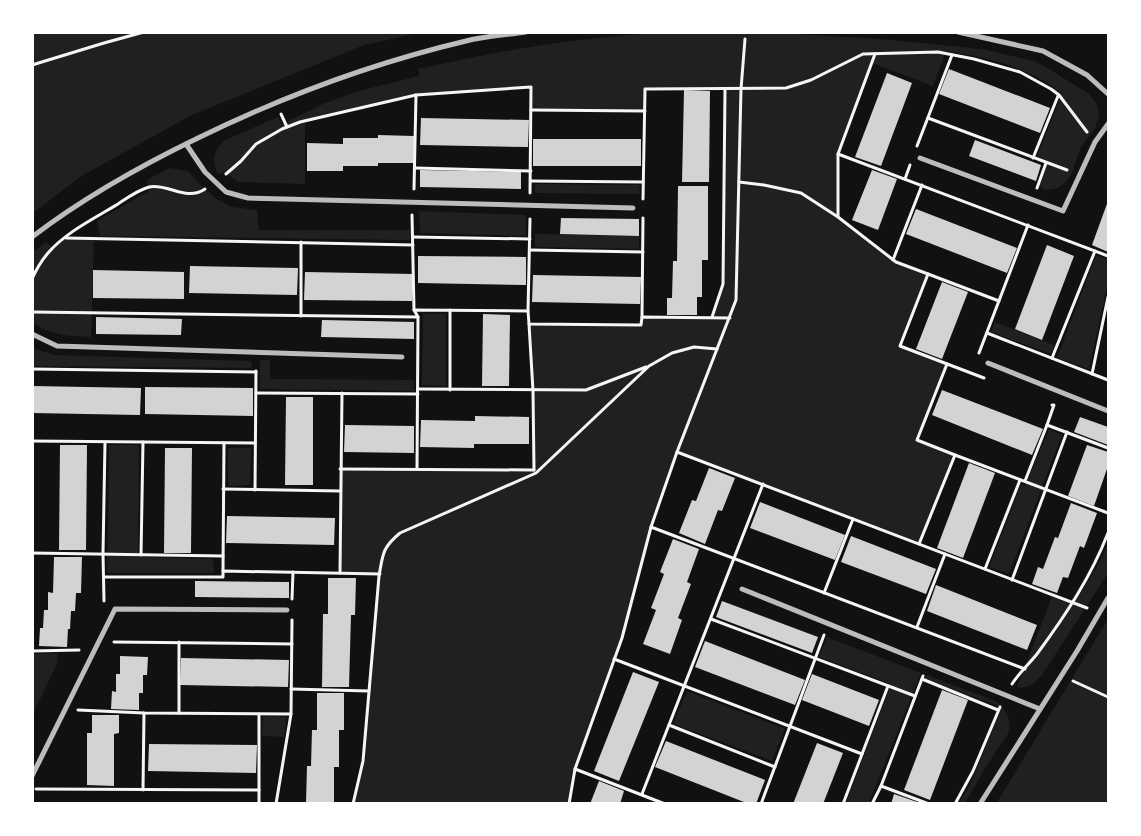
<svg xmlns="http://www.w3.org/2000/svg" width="1141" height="836" viewBox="0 0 1141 836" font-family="'Sofia Sans Condensed',sans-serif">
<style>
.green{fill:#202020}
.building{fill:#d3d3d3}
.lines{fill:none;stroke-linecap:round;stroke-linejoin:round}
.path{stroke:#f5f5f5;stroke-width:3}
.minor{stroke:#bcbcbc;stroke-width:5}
</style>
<rect width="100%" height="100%" fill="#111"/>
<!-- green -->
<g class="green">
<path d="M33 33H418L364 45 192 115 83 175 33 213Z"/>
<path d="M650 33H783L881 39 982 49 1034 61 1049 69 1089 94 1096 103 1099 111 1098 119 1095 128 1081 147 1072 173 1066 182 1058 188 1046 190 1040 186 1048 161 1037 156 1062 94C1031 67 986 57 946 51L933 86 872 63 838 154V217L896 262 928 274 900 346 947 364 917 440 955 455 919 544 677 452 651 527 622 638 575 769 569 803H353L363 761 380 574 340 573V469L534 470 533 391 529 324 641 325 642 317H712L723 284 725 89H646L645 111 531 110V88L416 95 305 121V184L238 182 224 172 218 174C211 160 214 150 225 140L278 117 282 124 323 104 355 92 419 76V69C495 51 572 39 650 33Z"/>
<path d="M169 168 188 171 202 187 217 199 232 207 257 210 259 230H410V240L100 236 97 221 149 191 147 180Z"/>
<path d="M535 184 640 185 639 194 535 193Z"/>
<path d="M419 211 526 215V236L420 233Z"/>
<path d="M535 234 639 236V249L535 247Z"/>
<path d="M65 238H94L91 337C68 336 53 336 33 323L32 253 46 242 53 248Z"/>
<path d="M1096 255 1108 260V282L1089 369 1057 358Z"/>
<path d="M423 314H446V386L422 385Z"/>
<path d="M995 322 1054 345 1051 354 991 332Z"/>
<path d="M33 348 54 355 251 361 252 368 33 366Z"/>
<path d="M260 360H270V379L414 380V391L260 389Z"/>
<path d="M1049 429 1062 435 1009 574 989 567 1021 484 1025 486Z"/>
<path d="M109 445H139L138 557 213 559 214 573H107Z"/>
<path d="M228 448H251L250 485 228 486Z"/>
<path d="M1108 542V573L1044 672C1036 681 1030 690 1017 687L1052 597 1072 605C1086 585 1100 565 1108 542Z"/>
<path d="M1108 619V803L996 804Z"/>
<path d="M827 637 921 673 869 803H846L891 684 819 657Z"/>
<path d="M58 653 57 663 33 714V654Z"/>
<path d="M927 675 997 702C1005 709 1013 721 1008 733 1006 740 999 746 995 753 984 769 975 787 965 803H959L970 785 1001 710 996 705 925 679Z"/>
<path d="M687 691 785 729 772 761 673 724Z"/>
<path d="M263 716 287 717 284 737 262 736Z"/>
</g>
<!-- building -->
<g class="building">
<path d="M949 69 1050 108 1040 133 939 94Z"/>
<path d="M887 73 912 83 881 166 855 157Z"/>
<path d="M684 90 710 91 709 182H682Z"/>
<path d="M421 118 529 120 528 147 420 145Z"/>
<path d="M378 135 414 136V163H378V166H343V171H307V143L343 144V138H378Z"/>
<rect x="533" y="139" width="108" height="27"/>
<path d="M975 140 1041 165 1036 181 969 156Z"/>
<path d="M420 170 521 172V189L420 187Z"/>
<path d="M872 170 897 179 878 230 852 220Z"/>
<path d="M678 186H708V260H702V297H697V315H667V298H672L673 261H677Z"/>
<path d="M1108 201V252L1092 245Z"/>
<path d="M916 209 1017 248 1007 273 906 234Z"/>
<path d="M561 218 639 219V236L560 234Z"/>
<path d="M1047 245 1074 256 1042 340 1015 329Z"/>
<path d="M418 256 526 257V285L418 283Z"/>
<path d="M190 266 298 268 297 295 189 293Z"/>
<path d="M93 270 184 272V299L93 298Z"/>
<path d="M305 272 413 274 412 301 304 300Z"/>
<path d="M533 275 641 277 640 304 532 302Z"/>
<path d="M942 282 968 292 942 359 916 349Z"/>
<path d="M483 314 510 315 509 386H482Z"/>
<path d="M96 317 182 319 181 335 96 334Z"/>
<path d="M322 320 414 322V339L321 337Z"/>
<path d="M32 386 141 388 140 415 32 413Z"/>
<path d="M145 387 253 388V416L145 414Z"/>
<path d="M942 390 1043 429 1032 455 932 415Z"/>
<path d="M286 397H313V485H285Z"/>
<path d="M475 416 529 417V444H474V448L420 447 421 420 475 421Z"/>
<path d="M1080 417 1108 427V445L1074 432Z"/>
<path d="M345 425 414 426V453L344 452Z"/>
<path d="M60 445H87L86 550H59Z"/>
<path d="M1087 445 1108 452V466L1094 506 1068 496Z"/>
<path d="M165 448H192L191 553H164Z"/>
<path d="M969 463 995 473 963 558 937 548Z"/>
<path d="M709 468 735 478 722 511 718 510 705 544 679 533 692 500 696 501Z"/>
<path d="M760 502 845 535 835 560 750 528Z"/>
<path d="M1071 503 1097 513 1084 548 1080 546 1068 578 1063 577 1057 593 1032 584 1038 567 1043 569 1055 537 1058 538Z"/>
<path d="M227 516 335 518 334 545 226 543Z"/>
<path d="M851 536 936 569 926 594 841 562Z"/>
<path d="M673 539 699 549 687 582 691 584 678 618 682 620 670 654 643 644 656 610 651 608 664 574 660 572Z"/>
<path d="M54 557H82L81 593H76L75 611H71L70 629H68L67 647 39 646 40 628H43L44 610H48V592L53 593Z"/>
<path d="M328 578H356L355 615H351L349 687H322L323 614H328Z"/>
<path d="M195 581 289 582V598L195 597Z"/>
<path d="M936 585 1037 625 1027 650 927 611Z"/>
<path d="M722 601 818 637 812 653 716 617Z"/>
<path d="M705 641 805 680 795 705 695 667Z"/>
<path d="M120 656 148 657 147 675H143V693H139V710L111 709 112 691 116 692V674H120Z"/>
<path d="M181 658 289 660 288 687 180 685Z"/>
<path d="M633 672 659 682 619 781 594 771Z"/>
<path d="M812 674 879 700 869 726 802 700Z"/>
<path d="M942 690 968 700 930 800 904 790Z"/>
<path d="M317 693H344V730H339V767H334V803H306L307 766H311L312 730H317Z"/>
<path d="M92 715H119V733L114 734V786L87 785V733H92Z"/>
<path d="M666 741 765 780 756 804H749L655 767Z"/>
<path d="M817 743 843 753 823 804H793Z"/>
<path d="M149 744 257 745 256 773 148 771Z"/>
<path d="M599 781 624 791 620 804H590Z"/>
<path d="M894 794 920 803V804H891Z"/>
</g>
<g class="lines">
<!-- path -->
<g class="path">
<path d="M32 65 104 43 144 32"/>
<path d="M531 110 645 111"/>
<path d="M281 114 287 127"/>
<path d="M928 118 1067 170"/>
<path d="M917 146 952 55"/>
<path d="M838 154 1108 256"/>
<path d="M1033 158 1058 96"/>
<path d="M415 168 531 171"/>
<path d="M226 174 241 161 256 144 282 129 300 122 416 95 531 87 530 193"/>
<path d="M905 179 910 165"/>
<path d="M531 181 643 182"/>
<path d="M739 182 764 185 801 193 838 217 896 262 928 274 900 346 984 378"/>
<path d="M1037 188 1046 163"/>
<path d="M414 189 416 95"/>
<path d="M643 199 645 89 786 88 811 80 863 54 938 52 974 59 1020 72 1051 89 1059 95 1087 132"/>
<path d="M412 215 414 310"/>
<path d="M838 216V154L875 54"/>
<path d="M413 237 530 239"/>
<path d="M66 238 413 245"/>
<path d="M301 242V316"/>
<path d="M530 250 643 252"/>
<path d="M893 260 922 185"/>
<path d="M928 274 999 301"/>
<path d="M32 279C36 270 42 260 48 253 66 232 95 218 118 204 127 198 138 190 149 187 168 183 186 202 205 189"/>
<path d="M450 310V390"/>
<path d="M528 311 530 219"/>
<path d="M32 312 418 317"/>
<path d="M642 317 643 218"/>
<path d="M712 317 723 284 725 89"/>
<path d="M529 324 533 391 534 470"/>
<path d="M987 333 1108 380"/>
<path d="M979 353 1028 225"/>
<path d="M1052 358 1095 251"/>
<path d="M32 369 256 372"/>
<path d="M1092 374 1108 297"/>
<path d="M418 389 586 390 646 367"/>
<path d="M256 393 418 394"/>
<path d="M1052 405H1054L1047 425 1108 448"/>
<path d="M32 441 255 443"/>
<path d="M677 452 1087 608"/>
<path d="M955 455 1108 513"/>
<path d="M340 469 534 470"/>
<path d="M417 469 418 317 414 310 528 311 529 324 641 325 642 317 730 318"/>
<path d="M1025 481 1047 425"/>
<path d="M223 489 340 491"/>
<path d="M255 490 256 371"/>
<path d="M651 527 1025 669"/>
<path d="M919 544 955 455 917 440 947 364"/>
<path d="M32 553 223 556"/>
<path d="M141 555 143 442"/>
<path d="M985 569 1020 480"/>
<path d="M223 571 224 443"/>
<path d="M340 573 342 393"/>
<path d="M104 577H223V571L380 574"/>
<path d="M1012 580 1067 432"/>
<path d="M824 593 853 519"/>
<path d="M292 599 293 572"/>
<path d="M104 601 103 554 105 442"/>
<path d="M711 619 915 696"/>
<path d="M917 627 945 554"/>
<path d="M114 642 292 644"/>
<path d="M32 651 79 650"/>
<path d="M614 659 862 754"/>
<path d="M922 679 998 710"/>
<path d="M1073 681 1108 697"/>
<path d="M1012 684C1019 673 1029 664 1037 654 1065 616 1091 577 1108 533"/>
<path d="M291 689 369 691"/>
<path d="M78 710 144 713 291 714"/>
<path d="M179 713V642"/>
<path d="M669 725 775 767"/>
<path d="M575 769 665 804"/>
<path d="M881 786 929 804"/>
<path d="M36 789 259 790"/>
<path d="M143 790 144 713"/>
<path d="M642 794 763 484"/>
<path d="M259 804V714"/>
<path d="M276 804 291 714 292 620"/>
<path d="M353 804 363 761 379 576C383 554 382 548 400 533L536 473 649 366 672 353 694 347 717 349"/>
<path d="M569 804 575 769 622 638 651 527 677 452 736 300 741 89 745 39"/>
<path d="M761 804 824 635"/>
<path d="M843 804 888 686"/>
<path d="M872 804 881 786 923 676"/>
<path d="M955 804 973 771 1000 707"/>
</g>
<!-- minor -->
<g class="minor">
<path d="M958 32 1043 51 1087 75 1108 94"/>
<path d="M186 144 205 172 226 192 248 198 633 208"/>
<path d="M920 158 1063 211 1095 142 1108 124"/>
<path d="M32 237C83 198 140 166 198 138 284 96 373 63 466 41 485 36 506 35 526 32"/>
<path d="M32 334 57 346 402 357"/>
<path d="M988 363 1108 411"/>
<path d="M742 589 1040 709"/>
<path d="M32 776 115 609 287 610"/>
<path d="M980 804 1077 651 1108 598"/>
</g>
</g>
<!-- border -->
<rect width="1141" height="836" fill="none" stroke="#ffffff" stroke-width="68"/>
</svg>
